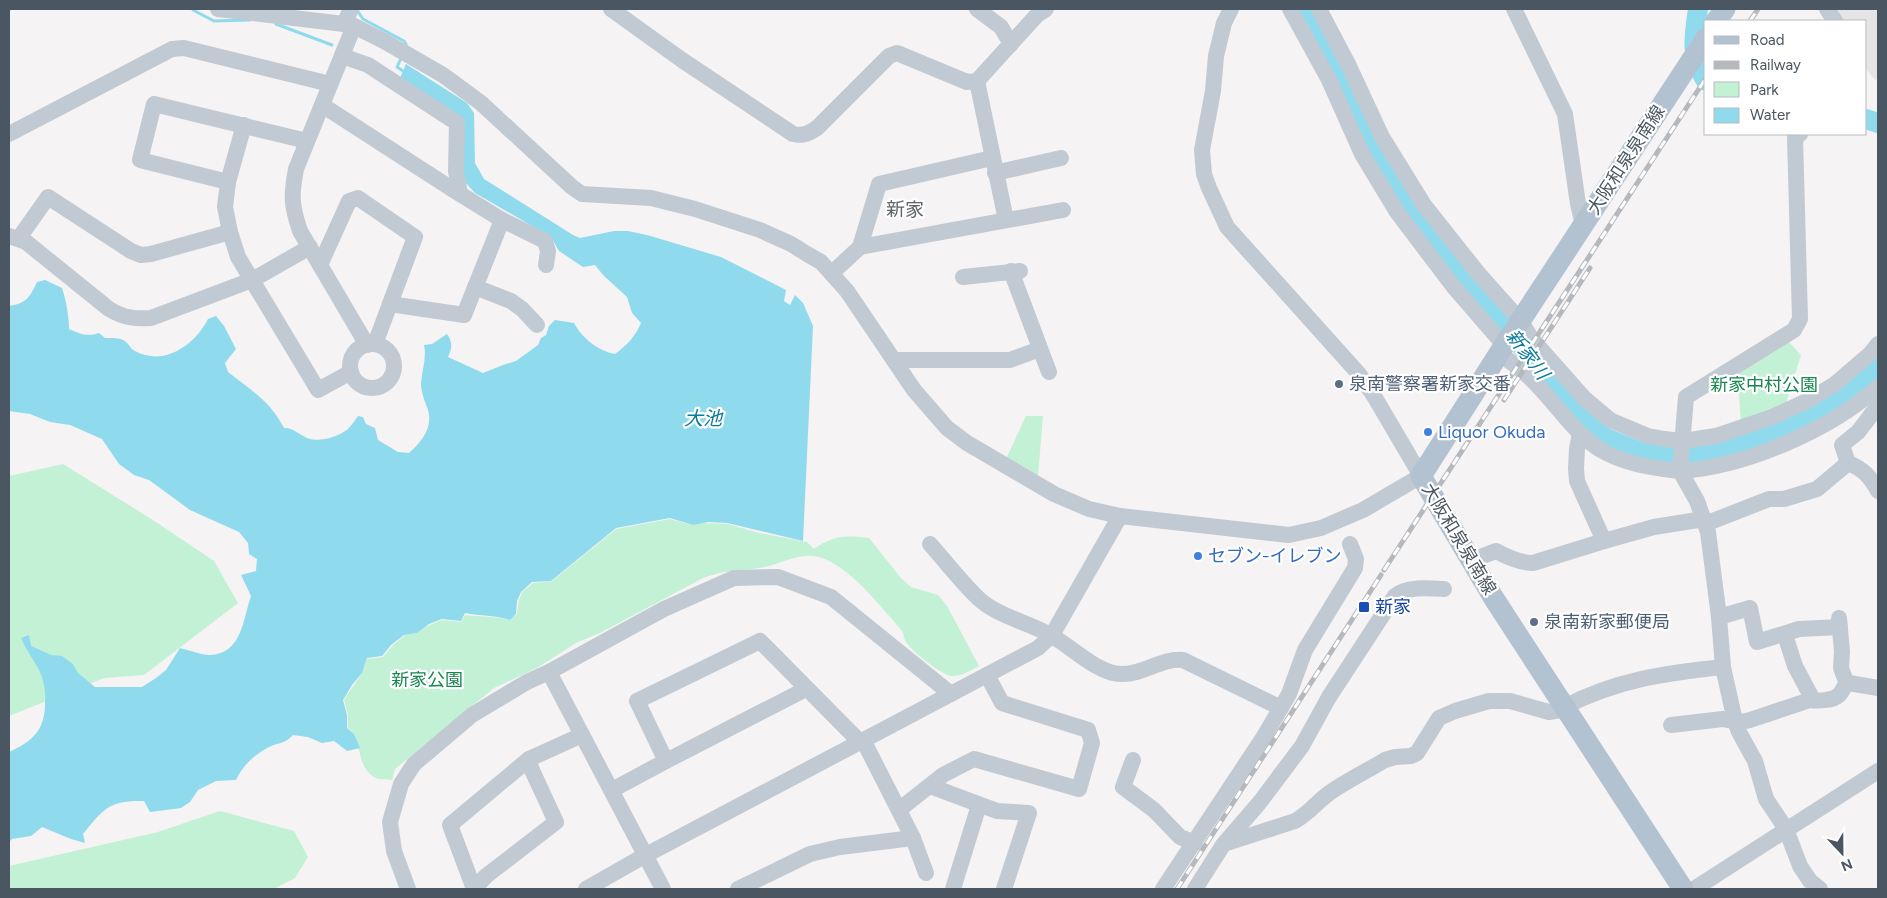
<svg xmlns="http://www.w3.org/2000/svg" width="1887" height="898" viewBox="0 0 1887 898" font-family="Figtree,'Noto Sans JP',sans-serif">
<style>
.education{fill:#e6e4e5}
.green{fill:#c3f1d5}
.water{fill:#90daee}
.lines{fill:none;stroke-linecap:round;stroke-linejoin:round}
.stream{stroke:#90daee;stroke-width:3}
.river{stroke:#90daee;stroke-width:20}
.minor{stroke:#c1cad2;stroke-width:16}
.major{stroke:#b3c2d1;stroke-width:21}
.rail-casing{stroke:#b5b8bd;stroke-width:5}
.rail{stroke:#fff;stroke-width:3;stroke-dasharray:9;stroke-linecap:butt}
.service-dot{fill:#5c6f8a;stroke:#fff;stroke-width:2}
.shop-dot{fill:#3f7fe0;stroke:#fff;stroke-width:2}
.transit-dot{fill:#1a4fb4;stroke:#fff;stroke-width:2}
.labels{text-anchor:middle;stroke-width:4.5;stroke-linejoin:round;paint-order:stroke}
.street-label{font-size:18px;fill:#4a5661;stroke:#fff}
.service-label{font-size:18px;fill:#4e5e75;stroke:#fff;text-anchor:start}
.park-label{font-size:18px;fill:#17864f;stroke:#fff}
.shop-label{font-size:18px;fill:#366cbe;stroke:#fff;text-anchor:start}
.transit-label{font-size:18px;fill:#164399;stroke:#fff;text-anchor:start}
.neighbourhood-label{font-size:19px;fill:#5f6368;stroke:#fff}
.water-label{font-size:19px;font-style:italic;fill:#0c7c9b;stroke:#fff}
</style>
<rect width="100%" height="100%" fill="#f5f3f3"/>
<!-- education -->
<path class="education" d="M1834 9H1878V78L1875 80 1866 69V21H1840Z"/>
<!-- green -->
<g class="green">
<path d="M1786 339 1801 355 1785 407 1741 423 1737 371Z"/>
<path d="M1026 416H1043L1038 476 1006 459Z"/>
<path d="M63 464 156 522 214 561 238 603 144 675 104 678 9 716V476Z"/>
<path d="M670 519 692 525 700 523 728 524 759 533 807 542 814 549C833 535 846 535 869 538L901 578 911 587 938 595 947 606 979 666C971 670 961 677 951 676 940 674 912 651 906 642 904 639 904 634 902 631 899 627 895 623 892 619 873 598 852 571 825 559 801 549 782 565 759 568 739 571 723 570 703 578L600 633 576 643 537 668 494 688 395 769 392 780C387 779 380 780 376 778 355 768 364 741 348 728V714L344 700C353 685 362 677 367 659L383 657 392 646 405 635 417 633 425 627 442 620 461 622 465 615C480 617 496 616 510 620L517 614 519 600 522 592 533 583 552 581 616 529Z"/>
<path d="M220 811 294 831 308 857 295 878 274 889H9V866L158 832Z"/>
</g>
<!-- water -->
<path class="water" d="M406 64 467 103 474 113 475 163 484 179 573 235 580 238 614 231H628L647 235 721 257 786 290 784 301 790 305 795 295 803 303 813 326 803 541 727 523 708 522 693 525 670 518 616 528 551 581 532 582 521 592 517 601 516 614 510 620C496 615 480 616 465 613L461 621 442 619 429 624 417 633 404 635 391 645 382 656 367 658 362 673 352 685 343 700 347 715V728L354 734 360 748 347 751 334 741 322 743 308 737 293 735C283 745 279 742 269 747 254 755 243 765 236 780L216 781 198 790 190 802 181 808 150 812 144 801C110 800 104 808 83 834L85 843 71 839 42 827 31 836 12 839 9 842V752C33 741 45 730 45 703 46 692 44 681 40 672 34 660 26 650 21 638L29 635 31 646 51 655 62 656 73 664 78 673 95 687H142L156 678 166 670 180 648C189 650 201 655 210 655 242 654 243 619 251 596L241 575 256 571 257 559 249 554 248 543 239 532 190 510 149 480 134 475 119 464 102 439 70 425 50 422 30 414 9 411V306C26 303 29 299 37 282L45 280 62 288C66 300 69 316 69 329 80 334 88 337 99 333L105 338C113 338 122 337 127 343 130 346 131 349 135 351 164 367 195 345 208 319L216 316 224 326 236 349 225 363 228 372C251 390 270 401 284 428 295 428 300 436 310 439 321 442 340 436 348 429 352 425 355 420 358 416L363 417 366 424 375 428 378 440 398 452 409 453C422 441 433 428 428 410 425 401 421 393 421 383 422 370 427 357 424 345L432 344 447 334C453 342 452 349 448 357L483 373 503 365 516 361 538 345 541 338 546 335 549 326 555 320 574 323C582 338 598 351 615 354 627 345 635 337 641 323L632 313 627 297 604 276 595 265 583 267 559 251 551 237 475 193 464 181 461 123 400 78Z"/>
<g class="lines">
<!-- stream -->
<g class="stream">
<path d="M193 10 214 21 250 20"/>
<path d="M357 10 363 19 404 41 406 44V49"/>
<path d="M276 24 332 45"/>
<path d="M402 56 397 67 403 71"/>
</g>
<!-- river -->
<g class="river">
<path d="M1304 9 1331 60 1368 148 1403 201 1449 261 1498 314 1543 376 1577 413 1606 438 1638 451 1673 456H1700L1734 446 1794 424 1829 405 1874 370 1878 364"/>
<path d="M1698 9C1694 36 1690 56 1706 81"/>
<path d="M1866 119 1878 123"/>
</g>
<!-- minor -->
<g class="minor">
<path d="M218 9 344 24 354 26 384 41 443 75 481 103 572 187 582 194 651 198 695 209 760 230 791 244 807 254 821 262 847 291 914 390 947 428 967 443 1054 494 1089 509 1120 516 1289 535 1321 528 1363 510 1421 476 1374 396 1359 374 1227 227 1209 188 1204 174 1202 150 1213 91 1216 56 1224 23 1231 9"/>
<path d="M611 9 682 60 793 134C803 136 808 134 817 128L889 56 897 53 967 82 977 81 1037 15 1046 9"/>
<path d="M977 9 1001 27 1011 44"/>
<path d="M1290 9 1329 80 1362 154 1397 212 1453 286 1504 345"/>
<path d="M1319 9 1349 66 1382 137 1424 205 1478 273 1520 320 1531 338 1585 399 1610 420 1648 436 1664 439 1683 441 1716 436 1772 417 1807 401 1835 384 1870 354 1878 344"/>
<path d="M1514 9 1565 114 1578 204 1583 225"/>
<path d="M1827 9 1835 21"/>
<path d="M344 24 351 9"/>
<path d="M354 26 296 169C291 196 291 204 300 231L367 345"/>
<path d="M342 56 368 65 457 123 456 171 460 194"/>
<path d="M977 81 1006 220"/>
<path d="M322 105 452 189 502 220 464 315 390 304"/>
<path d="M244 125 228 182 225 207 230 232 238 257 318 390 351 372"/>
<path d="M9 134 172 49 184 48 330 84"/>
<path d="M1800 134 1795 138 1800 319 1794 330 1686 397 1680 471C1745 467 1830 430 1878 387"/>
<path d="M995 173 1061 158"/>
<path d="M228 182 140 160 154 104 307 141"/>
<path d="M502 220 545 241 548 251 546 265"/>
<path d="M9 236 26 242 109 309C124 318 135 319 151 318L252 280 310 247"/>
<path d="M19 238 48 197 131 251 141 255 151 254 230 232"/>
<path d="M860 247 1063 210"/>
<path d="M320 265 349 201 358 198 415 237 375 344"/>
<path d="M1011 271 1049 372"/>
<path d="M832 273 860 247 879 184 992 158"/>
<path d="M963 277 1020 271"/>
<path d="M475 287 511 301 522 309 537 325"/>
<circle cx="372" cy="366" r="22"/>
<path d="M1499 353C1509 361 1520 368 1529 377 1554 400 1571 430 1599 449 1624 464 1652 468 1680 471L1697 501 1708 532 1719 617 1723 667 1735 721 1739 732 1755 761 1766 799 1786 829 1800 866 1810 881 1820 889"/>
<path d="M894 360H1010L1040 349"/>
<path d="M1580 433 1577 449 1576 468 1577 481 1604 541"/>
<path d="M1848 463 1842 445 1858 432 1878 406"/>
<path d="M1705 524 1769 499H1784L1817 489 1848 463C1863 469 1870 476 1878 491"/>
<path d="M930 544C946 562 961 582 978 598 998 617 1029 622 1052 636 1072 647 1098 674 1121 674 1143 675 1161 658 1183 660L1281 708"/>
<path d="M1472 560 1496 551C1507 557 1520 563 1533 563L1604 541 1654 527 1704 519"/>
<path d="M1719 617 1750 608 1757 642 1799 629 1840 627"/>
<path d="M1839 618 1842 652 1841 668 1847 684"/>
<path d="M1785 635 1795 666 1813 700"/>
<path d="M549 672 663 889"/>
<path d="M1564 707C1616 680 1665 673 1723 667"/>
<path d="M1671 725 1723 719 1741 722 1750 720 1810 700C1817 701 1833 701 1839 695 1843 691 1843 686 1849 683L1878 688"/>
<path d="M863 740 913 838 926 873"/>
<path d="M1133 760 1123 787 1154 810 1180 837 1195 843"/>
<path d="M666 761 806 689"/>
<path d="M930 786 997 811 1029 813 1004 889"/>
<path d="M612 790 666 761 637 701 760 641 860 742"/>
<path d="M900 809 943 775 974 759 1079 789 1092 743 1088 730 1002 703 987 675"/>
<path d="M1224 844 1295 821C1308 814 1317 802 1328 794 1346 781 1367 771 1385 760L1395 757 1411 756 1417 753 1439 718 1455 711 1489 701H1510L1549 712 1566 709"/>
<path d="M408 889 394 851 390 822 401 784 414 764 472 715 527 682 549 672 664 609 734 578 778 577 831 597 951 694"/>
<path d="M474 889 486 876 556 822 531 768 529 759 582 735"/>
<path d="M474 889 450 825 529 759"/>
<path d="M586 889 644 856 1038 648 1052 635 1120 516"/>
<path d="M738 889 810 854 840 847 913 838"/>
<path d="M953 889 979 805"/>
<path d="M1163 889 1263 738 1289 694 1305 650 1355 568 1356 559 1350 544"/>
<path d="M1195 889 1223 845 1260 802 1302 746 1329 697 1395 596C1406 586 1429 588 1444 589"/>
<path d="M1694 889 1878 771"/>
</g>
<!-- major -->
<g class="major">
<path d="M1716 21 1725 9"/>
<path d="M1683 889 1493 597 1421 476 1507 341 1706 38"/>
</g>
<defs>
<g id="rail">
<path d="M1750 21 1758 9"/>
<path d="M1504 400 1590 268"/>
<path d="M1384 570 1706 78"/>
<path d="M1177 889 1381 575"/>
</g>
</defs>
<!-- rail casing -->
<use href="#rail" class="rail-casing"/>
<!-- rail -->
<use href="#rail" class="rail"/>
</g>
<!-- markers -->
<g class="service-dot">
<circle cx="1339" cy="384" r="5"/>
<circle cx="1534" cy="622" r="5"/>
</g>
<g class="shop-dot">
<circle cx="1428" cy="432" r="5"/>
<circle cx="1198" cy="556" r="5"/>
</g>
<rect class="transit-dot" x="1358" y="601" width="12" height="12" rx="2.5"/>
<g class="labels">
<!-- street labels -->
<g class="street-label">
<text transform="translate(1626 160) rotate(-57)" y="6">大阪和泉泉南線</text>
<text transform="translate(1459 539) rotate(59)" y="6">大阪和泉泉南線</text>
</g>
<!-- service labels -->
<g class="service-label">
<text x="1349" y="390">泉南警察署新家交番</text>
<text x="1544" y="628">泉南新家郵便局</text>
</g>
<!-- park labels -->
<g class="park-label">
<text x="1764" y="391">新家中村公園</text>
<text x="427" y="686">新家公園</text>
</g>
<!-- shop labels -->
<g class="shop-label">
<text x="1438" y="438">Liquor Okuda</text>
<text x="1208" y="562">セブン-イレブン</text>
</g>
<!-- transit labels -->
<g class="transit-label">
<text x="1375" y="613">新家</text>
</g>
<!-- neighbourhood labels -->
<g class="neighbourhood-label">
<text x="905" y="216">新家</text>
</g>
<!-- water labels -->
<g class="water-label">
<text transform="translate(1528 354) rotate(53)" y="7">新家川</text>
<text x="703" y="425">大池</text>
</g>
</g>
<!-- border -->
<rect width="1887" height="898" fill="none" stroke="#4a5661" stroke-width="20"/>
<!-- legend -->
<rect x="1704" y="20" width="162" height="115" fill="#ffffff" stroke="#b7bbc0"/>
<rect x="1714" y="36" width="25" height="8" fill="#b3c2d1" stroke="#b7bbc0"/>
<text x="1750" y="45" font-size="15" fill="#4a5661">Road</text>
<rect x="1714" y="61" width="25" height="8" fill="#b5b8bd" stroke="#b7bbc0"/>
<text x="1750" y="70" font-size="15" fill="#4a5661">Railway</text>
<rect x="1714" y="82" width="25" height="15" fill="#c3f1d5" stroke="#b7bbc0"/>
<text x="1750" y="95" font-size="15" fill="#4a5661">Park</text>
<rect x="1714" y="108" width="25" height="15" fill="#90daee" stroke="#b7bbc0"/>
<text x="1750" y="120" font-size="15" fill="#4a5661">Water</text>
<!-- north arrow -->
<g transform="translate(1842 853) rotate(158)" stroke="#ffffff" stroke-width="4" paint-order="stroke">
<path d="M0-4L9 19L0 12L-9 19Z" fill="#4a5661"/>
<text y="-8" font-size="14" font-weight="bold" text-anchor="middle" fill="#4a5661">N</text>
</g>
</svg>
